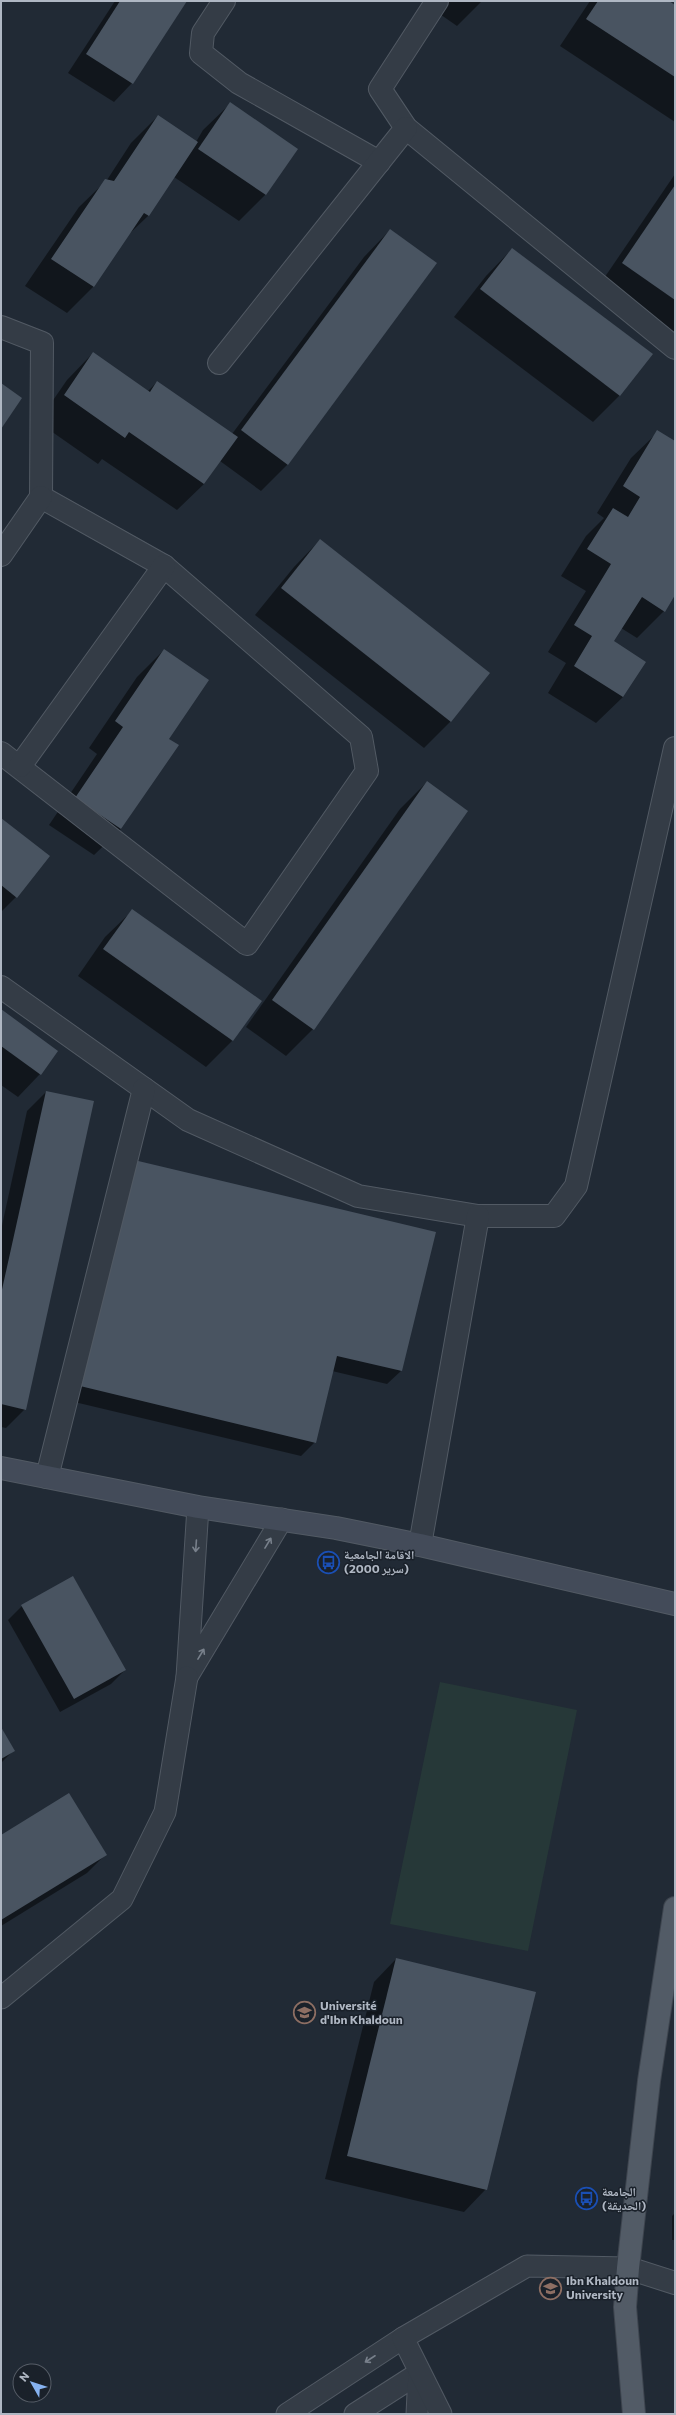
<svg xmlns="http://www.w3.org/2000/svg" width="676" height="2415" viewBox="0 0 676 2415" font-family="Commissioner,'Noto Naskh Arabic',sans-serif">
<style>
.pitch{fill:#263838}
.shadow{fill:#0007}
.building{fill:#495461}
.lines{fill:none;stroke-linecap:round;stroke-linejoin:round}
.service-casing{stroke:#525a64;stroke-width:23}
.minor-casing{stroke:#525a64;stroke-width:24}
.secondary-casing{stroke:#525a64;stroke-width:24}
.primary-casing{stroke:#3e454f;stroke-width:24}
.service{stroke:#343c46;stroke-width:21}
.minor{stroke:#343c46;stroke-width:22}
.secondary{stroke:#434b59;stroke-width:22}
.primary{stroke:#525b66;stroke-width:22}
.oneway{stroke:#78808b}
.labels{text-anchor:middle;stroke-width:3;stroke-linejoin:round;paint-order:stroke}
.poi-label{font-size:12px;font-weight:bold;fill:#afb7c3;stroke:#1a212a;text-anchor:start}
</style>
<rect width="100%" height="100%" fill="#212a35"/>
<!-- pitch -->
<path class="pitch" d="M440 1682 577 1710 528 1951 390 1924Z"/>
<!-- shadow -->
<g class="shadow">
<path d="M115 1H185L132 83 114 102 68 73Z"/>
<path d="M421 1H482L457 26Z"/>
<path d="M590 1H667L675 6V122L560 46Z"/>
<path d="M230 104 266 194 239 221 174 177 148 216 127 236 93 287 67 313 25 286 79 207 107 180 131 143 158 116 196 142 203 130Z"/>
<path d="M675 174V344L596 290Z"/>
<path d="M390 230 436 263 287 465 261 491 220 461 204 484 177 510 102 459 98 464 38 422 67 380 93 353 148 391 157 382 232 434 364 257Z"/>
<path d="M512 249 620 395 593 422 454 317 486 276Z"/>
<path d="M658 432 675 443V594L664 611 637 638 621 628 612 642 623 697 596 723 548 693 566 663 548 652 586 591 561 576 586 536 604 518 597 513 631 458Z"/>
<path d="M320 540 451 721 424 748 255 615 294 567Z"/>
<path d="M164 650 168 739 177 745 121 829 94 855 49 825 97 754 89 748 137 677Z"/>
<path d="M427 782 467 811 313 1029 286 1056 246 1027 400 809Z"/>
<path d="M1 819 16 897 1 912Z"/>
<path d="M132 911 232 1041 206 1067 78 976 105 937Z"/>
<path d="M1 1010 40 1074 18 1097 1 1085Z"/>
<path d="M46 1092 25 1409 6 1428 1 1427V1230L27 1111Z"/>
<path d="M121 1175 401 1371 387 1384 332 1371 315 1442 301 1456 66 1400Z"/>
<path d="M73 1577 125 1670 111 1684 60 1712 8 1620 22 1606Z"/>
<path d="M1 1729 14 1750 1 1763Z"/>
<path d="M1 1836 106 1854 87 1873 1 1926Z"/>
<path d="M396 1959 486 2189 464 2212 325 2179 374 1982Z"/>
<path d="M675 2213V2240H672V2216Z"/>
</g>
<!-- building -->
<g class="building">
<path d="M120 1H187L133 84 86 54Z"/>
<path d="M598 1H669L675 5V77L586 19Z"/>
<path d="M230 102 298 149 266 195 198 149Z"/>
<path d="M158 115 198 142 149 216 144 213 94 287 51 259 105 179 114 181Z"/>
<path d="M675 185V300L622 263Z"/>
<path d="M390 229 437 263 288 465 241 430Z"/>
<path d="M512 248 653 354 620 396 480 289Z"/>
<path d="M93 352 150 392 157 381 238 437 204 484 129 432 125 438 64 395Z"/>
<path d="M1 383 22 398 1 429Z"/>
<path d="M657 430 675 441V595L665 612 642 597 614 641 646 662 623 697 574 666 592 636 574 625 611 564 587 549 613 508 628 517 640 497 623 486Z"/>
<path d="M320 539 490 673 451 722 281 588Z"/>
<path d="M164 649 209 680 169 739 179 745 121 829 75 798 123 727 115 721Z"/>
<path d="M427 781 468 811 314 1030 272 1000Z"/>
<path d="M1 818 50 856 17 898 1 885Z"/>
<path d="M132 909 262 1001 233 1041 103 949Z"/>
<path d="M1 1009 58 1051 41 1075 1 1046Z"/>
<path d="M46 1091 94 1101 26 1410 1 1404V1294Z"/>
<path d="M134 1160 436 1232 402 1371 337 1356 316 1443 80 1386Z"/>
<path d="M73 1576 126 1670 74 1699 21 1605Z"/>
<path d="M1 1727 15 1751 1 1759Z"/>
<path d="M69 1793 107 1855 1 1920V1835Z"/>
<path d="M396 1958 536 1992 487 2190 347 2156Z"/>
</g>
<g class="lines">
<defs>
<g id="service">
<path d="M198 1507 187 1677 282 1519"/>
<path d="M1 1998 122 1899 165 1812 187 1677"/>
<path d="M287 2414 403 2338"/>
<path d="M355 2414 419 2373"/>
<path d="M417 2414 419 2373"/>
<path d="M441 2414 403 2338 527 2266 628 2268"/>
</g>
<g id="minor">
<path d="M224 1 203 33 201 53 239 83 379 162"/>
<path d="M437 1 380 89 406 128 675 348"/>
<path d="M1 327 42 343 41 497 164 566 361 737 367 771 247 944 1 753"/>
<path d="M219 363 406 128"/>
<path d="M1 555 41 497"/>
<path d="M20 766 164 566"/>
<path d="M1 987 188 1120 358 1196 478 1216H554L576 1186 675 748"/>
<path d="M47 1477 144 1089"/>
<path d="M420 1545 478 1216"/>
<path d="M628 2268 675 2283"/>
</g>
<path id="secondary" d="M1 1468 198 1507 336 1528 420 1545 675 1604"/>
<path id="primary" d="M634 2414 625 2307 628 2268 649 2081 675 1908"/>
</defs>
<!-- service casing -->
<use href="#service" class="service-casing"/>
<!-- minor casing -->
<use href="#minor" class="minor-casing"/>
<!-- secondary casing -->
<use href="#secondary" class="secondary-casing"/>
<!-- primary casing -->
<use href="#primary" class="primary-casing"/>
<!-- service -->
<use href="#service" class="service"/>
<!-- minor -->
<use href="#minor" class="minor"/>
<!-- secondary -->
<use href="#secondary" class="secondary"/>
<!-- primary -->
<use href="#primary" class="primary"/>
</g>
<!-- one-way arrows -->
<defs><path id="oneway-shaft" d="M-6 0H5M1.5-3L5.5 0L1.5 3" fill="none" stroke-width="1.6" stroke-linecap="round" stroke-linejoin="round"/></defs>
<g class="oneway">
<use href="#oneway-shaft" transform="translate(268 1543) rotate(-59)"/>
<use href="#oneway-shaft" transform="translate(196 1546) rotate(94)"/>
<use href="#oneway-shaft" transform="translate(201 1654) rotate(-59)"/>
<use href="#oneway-shaft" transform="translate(370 2359) rotate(147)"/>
</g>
<!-- icons -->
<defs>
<symbol id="bus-ring" viewBox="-11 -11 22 22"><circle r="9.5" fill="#1a212a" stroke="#1a4fb4" stroke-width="1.5"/><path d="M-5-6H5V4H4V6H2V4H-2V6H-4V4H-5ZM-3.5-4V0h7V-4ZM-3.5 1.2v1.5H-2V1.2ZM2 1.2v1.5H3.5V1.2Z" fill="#1a4fb4"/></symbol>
<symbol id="university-ring" viewBox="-11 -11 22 22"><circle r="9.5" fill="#1a212a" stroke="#8d6e63" stroke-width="1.5"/><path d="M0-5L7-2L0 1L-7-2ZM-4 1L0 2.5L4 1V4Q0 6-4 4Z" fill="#8d6e63"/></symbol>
<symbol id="school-ring" viewBox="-11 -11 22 22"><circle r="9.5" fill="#1a212a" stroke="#8d6e63" stroke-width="1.5"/><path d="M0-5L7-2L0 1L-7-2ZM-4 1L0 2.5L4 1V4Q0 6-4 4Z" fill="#8d6e63"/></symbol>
</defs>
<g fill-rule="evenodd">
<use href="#bus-ring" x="316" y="1550" width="25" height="25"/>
<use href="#university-ring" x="292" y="2000" width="25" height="25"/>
<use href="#bus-ring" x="574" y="2186" width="25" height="25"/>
<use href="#school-ring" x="538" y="2276" width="25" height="25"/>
</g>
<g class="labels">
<!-- poi labels -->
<g class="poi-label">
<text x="344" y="1559">الاقامة الجامعية<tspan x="344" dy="14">(2000 سرير)</tspan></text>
<text x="320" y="2010">Université<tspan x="320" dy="14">d'Ibn Khaldoun</tspan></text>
<text x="602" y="2196">الجامعة<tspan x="602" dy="14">(الحديقة)</tspan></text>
<text x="566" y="2285">Ibn Khaldoun<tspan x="566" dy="14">University</tspan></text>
</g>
</g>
<!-- border -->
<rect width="676" height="2415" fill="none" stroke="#afb7c3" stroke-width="4"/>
<!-- north arrow -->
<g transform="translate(32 2383) rotate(309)"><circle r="19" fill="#1a212a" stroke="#565d67"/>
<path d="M0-3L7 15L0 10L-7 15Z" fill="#86b2f0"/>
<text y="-6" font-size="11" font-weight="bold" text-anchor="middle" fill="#afb7c3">N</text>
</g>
</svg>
